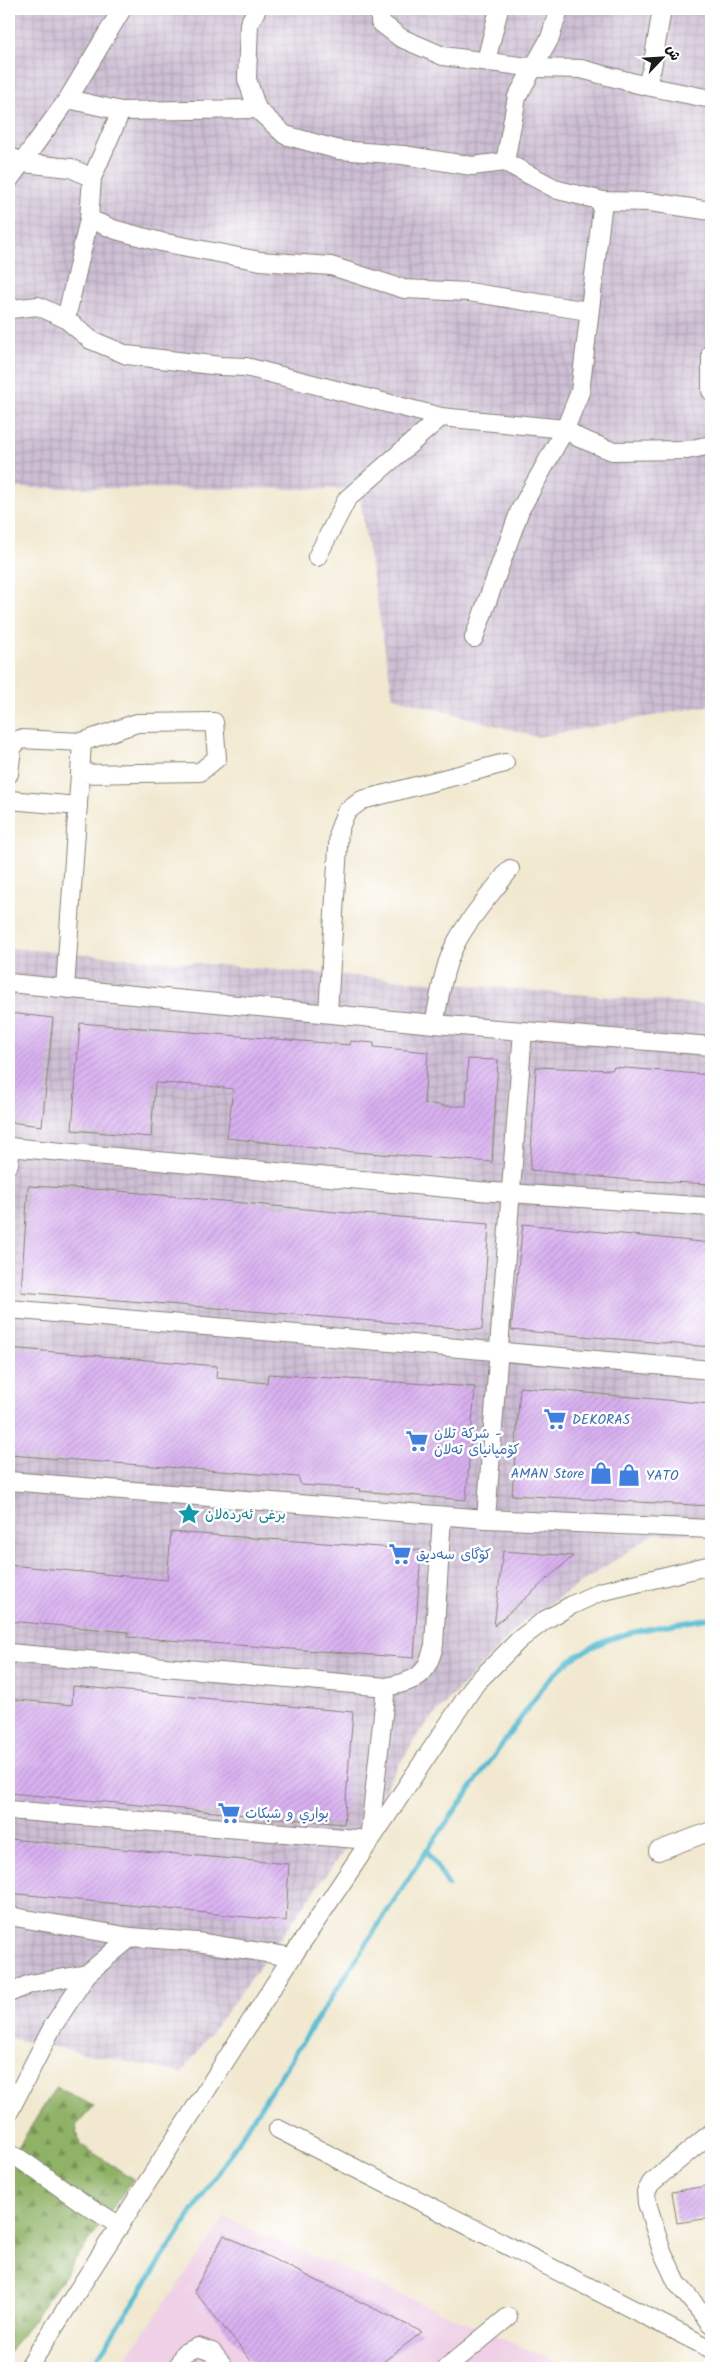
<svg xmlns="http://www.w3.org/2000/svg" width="720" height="2377" viewBox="0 0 720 2377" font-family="Kalam,'Playpen Sans Arabic',sans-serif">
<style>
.built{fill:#efd0e7}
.industrial{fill:url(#industrial-grid)}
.forest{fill:url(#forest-firs);stroke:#566741}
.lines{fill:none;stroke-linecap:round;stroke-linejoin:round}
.stream{stroke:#55bdd3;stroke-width:5}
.building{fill:url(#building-hatch)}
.minor-casing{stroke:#868276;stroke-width:20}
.minor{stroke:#fff;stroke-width:18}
.labels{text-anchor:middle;stroke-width:5;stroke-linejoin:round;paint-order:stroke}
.shop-label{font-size:14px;fill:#366cbe;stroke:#fff;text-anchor:start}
.culture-label{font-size:14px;fill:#0d838f;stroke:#fff;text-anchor:start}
</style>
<defs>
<pattern id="industrial-grid" width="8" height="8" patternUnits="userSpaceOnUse" patternTransform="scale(1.25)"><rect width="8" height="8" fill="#cdbed3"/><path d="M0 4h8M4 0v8" fill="none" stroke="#afa3b5"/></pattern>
<pattern id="forest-firs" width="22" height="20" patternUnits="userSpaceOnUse" patternTransform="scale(1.25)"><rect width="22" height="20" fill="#8fb266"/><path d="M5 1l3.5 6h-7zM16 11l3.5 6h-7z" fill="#749053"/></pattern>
<pattern id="building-hatch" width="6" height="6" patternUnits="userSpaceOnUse" patternTransform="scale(1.25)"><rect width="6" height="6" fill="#d8b0f0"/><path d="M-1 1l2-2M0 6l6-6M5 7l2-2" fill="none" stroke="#b997cd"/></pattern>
</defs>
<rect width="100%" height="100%" fill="#fff"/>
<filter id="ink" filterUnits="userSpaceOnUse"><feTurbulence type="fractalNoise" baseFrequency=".02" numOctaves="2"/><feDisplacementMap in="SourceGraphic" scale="10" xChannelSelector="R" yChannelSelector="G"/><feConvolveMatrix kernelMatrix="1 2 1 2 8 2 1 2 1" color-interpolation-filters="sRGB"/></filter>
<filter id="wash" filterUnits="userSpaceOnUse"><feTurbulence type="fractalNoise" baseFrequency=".0096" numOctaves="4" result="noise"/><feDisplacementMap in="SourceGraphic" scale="20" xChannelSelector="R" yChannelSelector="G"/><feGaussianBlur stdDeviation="1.12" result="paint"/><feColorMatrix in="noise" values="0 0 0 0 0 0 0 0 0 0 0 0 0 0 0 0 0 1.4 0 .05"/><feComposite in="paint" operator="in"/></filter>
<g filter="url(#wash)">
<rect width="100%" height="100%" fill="#f1e8cf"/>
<!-- built -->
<path class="built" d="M225 2218 570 2368H119Z"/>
<!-- industrial -->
<g class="industrial">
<path d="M9 9H711V705L538 737 393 697 358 489 9 488Z"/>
<path d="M9 948 711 1005V1534H654L522 1622 420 1731 359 1830 182 2073 9 2038Z"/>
</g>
<!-- forest -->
<path class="forest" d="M56 2087 94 2106 76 2126 80 2144 133 2179 9 2353V2157L15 2152Z"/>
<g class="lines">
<!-- stream -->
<g class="stream">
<path d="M427 1850 448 1885"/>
<path d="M91 2368 427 1850 545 1684C552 1677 559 1669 567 1663 606 1631 664 1626 711 1618"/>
</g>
</g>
<g id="blocks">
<!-- building -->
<g class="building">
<path d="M9 1013 53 1018 42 1126 9 1122Z"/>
<path d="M80 1023 350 1045 351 1041 374 1043V1047L428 1052 424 1103 446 1106H466L468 1059 498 1060 492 1162 340 1151 227 1138 233 1089 200 1085 155 1083 151 1137 72 1130Z"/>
<path d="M536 1067 612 1070 614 1067 711 1075V1184L630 1180 530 1170Z"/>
<path d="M28 1186 109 1190 336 1212 489 1224 482 1330 21 1292Z"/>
<path d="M523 1224 711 1243V1347L511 1330Z"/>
<path d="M9 1348 217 1366 216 1378 267 1383 268 1374 475 1387 466 1500 359 1491 361 1489 301 1485 298 1477 9 1455Z"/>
<path d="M520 1387 711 1404V1506L512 1495Z"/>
<path d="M171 1532 421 1550 414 1658 128 1637V1632L9 1621V1565L167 1580Z"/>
<path d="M503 1551 573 1556 494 1626Z"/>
<path d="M73 1686 353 1712 344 1824 9 1793V1699L72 1705Z"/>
<path d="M9 1839 289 1864 286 1921 9 1893Z"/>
<path d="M711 2185V2218L677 2223 672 2192Z"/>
<path d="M224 2235 422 2332 375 2368H257L194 2291Z"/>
</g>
</g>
</g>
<g filter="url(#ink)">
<use href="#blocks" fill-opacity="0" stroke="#868276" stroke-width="1"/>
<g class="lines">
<defs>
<g id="minor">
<path d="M257 9 249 24 247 79 257 109 285 135 339 150 403 155 472 166 505 162 558 190 603 201 650 202 711 211"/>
<path d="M381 9 380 22 401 38 443 56 535 68 581 69 646 86 711 99"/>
<path d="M486 61 499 9"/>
<path d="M646 86 652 68 662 9"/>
<path d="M68 99 121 111 257 109"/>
<path d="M9 156 23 163 71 168 92 178"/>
<path d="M505 162 517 97 550 38 559 9"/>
<path d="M9 180 68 99 122 9"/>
<path d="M89 219 116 230 161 242 260 261 331 266 404 289 469 292 588 311"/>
<path d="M11 309 38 306 66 319 91 340 127 355 220 366 246 367 441 417 565 429 579 438 612 451 687 450 711 445"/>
<path d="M66 319 89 219 92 178 121 111"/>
<path d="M711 353V391"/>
<path d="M317 557 347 499 441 417"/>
<path d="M474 638 520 510 565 429 580 392 603 201"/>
<path d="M9 774 12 748 20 739 82 742"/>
<path d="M9 800 78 806"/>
<path d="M9 983 434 1024 711 1046"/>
<path d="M65 988 80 774 82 742 137 723 214 722 217 758 200 772 80 774"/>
<path d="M328 1013 339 830 346 812 362 800 505 763"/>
<path d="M434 1024C440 997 443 966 457 941 471 915 492 893 510 869"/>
<path d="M9 1147 479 1191 711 1207"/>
<path d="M9 1164 11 1147"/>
<path d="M9 1309 711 1370"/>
<path d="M9 1481 486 1519 711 1529"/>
<path d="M486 1519 523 1031"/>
<path d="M9 1653 386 1687 369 1840 9 1810"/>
<path d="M386 1687C417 1680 426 1678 434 1645L442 1516"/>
<path d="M658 1851 711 1831"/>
<path d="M9 1916 131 1937 197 1942 292 1957"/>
<path d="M9 1993 30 1984 87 1974"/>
<path d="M9 2112 53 2026 87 1974 131 1937"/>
<path d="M278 2129 711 2349"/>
<path d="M711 2133 651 2183 646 2192 647 2203 662 2251 677 2283 711 2324"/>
<path d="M9 2154 20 2159 83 2203 120 2226"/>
<path d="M28 2368 292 1957 476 1683 520 1639 545 1620 572 1605 600 1592 711 1565"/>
<path d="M177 2368 184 2353 198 2347 212 2352 225 2368"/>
<path d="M446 2368 508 2317"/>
</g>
</defs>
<!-- minor casing -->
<use href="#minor" class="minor-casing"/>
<!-- minor -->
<use href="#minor" class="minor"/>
</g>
</g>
<!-- icons -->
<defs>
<symbol id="supermarket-bare" viewBox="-9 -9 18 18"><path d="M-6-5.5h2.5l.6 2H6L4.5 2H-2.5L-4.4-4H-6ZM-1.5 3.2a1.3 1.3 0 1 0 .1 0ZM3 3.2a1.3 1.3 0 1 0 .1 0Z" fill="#3f7fe0" stroke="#fff" stroke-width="2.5" paint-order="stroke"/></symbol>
<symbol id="shop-bare" viewBox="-9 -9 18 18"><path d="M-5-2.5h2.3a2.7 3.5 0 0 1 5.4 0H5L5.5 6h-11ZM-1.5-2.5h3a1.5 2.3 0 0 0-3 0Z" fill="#3f7fe0" stroke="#fff" stroke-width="2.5" paint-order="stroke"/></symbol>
<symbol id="sight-bare" viewBox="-9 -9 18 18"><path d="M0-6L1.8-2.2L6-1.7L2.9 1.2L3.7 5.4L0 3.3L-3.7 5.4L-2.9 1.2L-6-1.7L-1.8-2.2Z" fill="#0f9aa8" stroke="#fff" stroke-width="2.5" paint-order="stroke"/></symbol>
</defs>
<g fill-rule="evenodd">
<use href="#supermarket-bare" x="539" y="1403" width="32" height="32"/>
<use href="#supermarket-bare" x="401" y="1425" width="32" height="32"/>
<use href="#shop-bare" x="585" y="1457" width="32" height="32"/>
<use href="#shop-bare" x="613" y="1459" width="32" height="32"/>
<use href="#sight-bare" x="173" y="1498" width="32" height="32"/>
<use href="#supermarket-bare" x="384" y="1538" width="32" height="32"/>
<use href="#supermarket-bare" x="213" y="1797" width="32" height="32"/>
</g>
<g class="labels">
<!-- shop labels -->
<g class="shop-label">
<text x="572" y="1424">DEKORAS</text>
<text x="434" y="1438">شركة تلان -<tspan x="434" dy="16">کۆمپانیای تەلان</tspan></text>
<text x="584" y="1478" text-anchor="end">AMAN Store</text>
<text x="646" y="1480">YATO</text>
<text x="416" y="1559">کۆگای سەدیق</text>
<text x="245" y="1818">بواري و شبكات</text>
</g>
<!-- culture labels -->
<g class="culture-label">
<text x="205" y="1519">برغی ئەردەلان</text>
</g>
</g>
<!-- margin -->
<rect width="720" height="2377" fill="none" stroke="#fff" stroke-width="30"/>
<!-- north arrow -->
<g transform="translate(662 58) rotate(65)" stroke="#ffffff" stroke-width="4" paint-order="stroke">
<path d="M0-4L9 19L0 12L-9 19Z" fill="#1c1c1c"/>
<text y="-8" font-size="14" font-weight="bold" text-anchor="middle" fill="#1c1c1c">ش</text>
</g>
</svg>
